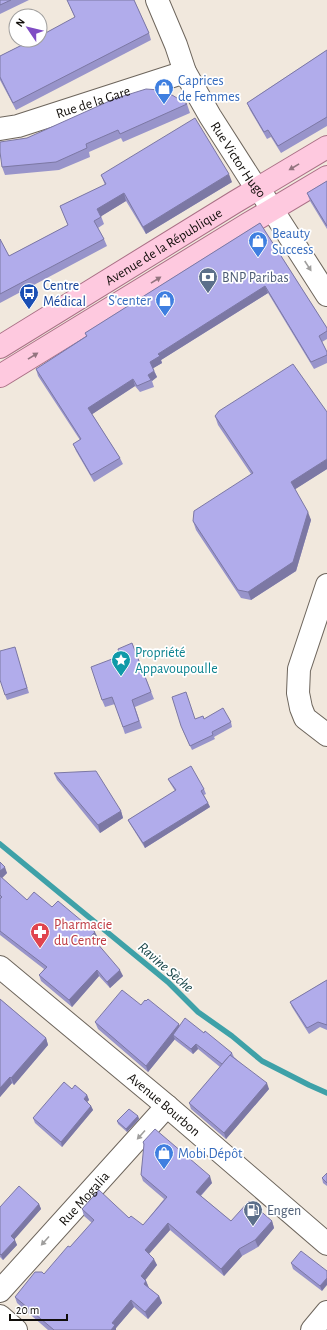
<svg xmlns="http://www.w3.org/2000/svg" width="327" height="1330" viewBox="0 0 327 1330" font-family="'Alegreya Sans',sans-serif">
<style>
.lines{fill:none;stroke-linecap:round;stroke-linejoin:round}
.stream{stroke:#3ea1a8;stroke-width:5.5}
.minor-casing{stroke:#6d655c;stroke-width:24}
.major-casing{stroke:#aa7086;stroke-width:24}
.minor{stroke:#fff;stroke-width:22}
.major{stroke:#fec9df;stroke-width:22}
.wall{fill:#9894ca}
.shaded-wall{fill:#7c78a4}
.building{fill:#b1aceb;stroke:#7c78a4}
.oneway{fill:#93747f}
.oneway2{fill:#9f9e9d}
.labels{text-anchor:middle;stroke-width:3.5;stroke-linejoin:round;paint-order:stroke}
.shop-label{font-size:14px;fill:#366cbe;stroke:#fff;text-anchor:start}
.street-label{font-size:14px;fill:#100d09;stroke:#fff}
.service-label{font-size:14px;fill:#4e5e75;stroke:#fff;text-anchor:start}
.transit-label{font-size:14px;fill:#164399;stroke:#fff;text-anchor:start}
.culture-label{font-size:14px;fill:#0d838f;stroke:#fff;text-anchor:start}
.health-label{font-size:14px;fill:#be3a42;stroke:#fff;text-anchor:start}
.water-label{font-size:15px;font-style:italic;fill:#1d494c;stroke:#fff}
</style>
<rect width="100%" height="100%" fill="#f1e8dd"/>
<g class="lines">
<!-- stream -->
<path class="stream" d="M0 844 168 982 198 1012 232 1036 262 1061 309 1085 327 1093"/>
<defs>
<g id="minor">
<path id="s1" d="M157 0 176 45 185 72 210 116 251 180 259 189 327 295"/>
<path id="s2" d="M0 129 18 126 185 72"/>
<path d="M327 585 299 669 298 693 301 708 305 718 327 735"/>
<path id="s3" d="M0 967 167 1106 327 1244"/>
<path id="s4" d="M0 1291 167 1106"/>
<path d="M0 1316 16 1330"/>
<path d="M312 1330 327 1312"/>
</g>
<g id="major">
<path id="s5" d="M0 347 235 202 327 147"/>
<path d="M0 376 248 224 327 177"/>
</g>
</defs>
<!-- minor casing -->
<use href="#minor" class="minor-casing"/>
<!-- major casing -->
<use href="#major" class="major-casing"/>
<!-- minor -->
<use href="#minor" class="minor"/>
<!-- major -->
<use href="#major" class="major"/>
</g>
<!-- wall -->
<g class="wall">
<path d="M0 0H29L0 14Z"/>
<path d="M67 0H134L149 33 151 40 16 110 0 80V56L75 18Z"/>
<path d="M327 50V126L281 153 271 137 267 139 250 110 247 103Z"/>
<path d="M187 104 190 113 123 142 121 138 89 152 90 157 59 170 5 175 2 167 27 138Z"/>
<path d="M101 175 232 182 146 234 126 201 101 216 104 224 98 228 104 239 107 246 0 303V239L9 256 68 225 60 206 105 185Z"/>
<path d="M327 181V229L310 201 307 193Z"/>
<path d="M260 223 327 328V339L322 342 327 352V363L314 369 268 293 161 360 162 363 153 368 157 377 152 381 154 387 140 392 135 386 92 414 120 458 123 464 94 482 76 451 73 444 80 440 38 376 36 369 86 336 85 333Z"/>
<path d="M215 416 327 469 295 489 311 520 296 571 251 600 241 598 196 530 193 521 251 474 218 425Z"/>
<path d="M132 643 154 699 135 707 142 728 125 734 115 704 105 707 102 700 120 656Z"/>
<path d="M16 652 29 693 7 700 5 695Z"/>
<path d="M172 697 195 719H204L231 722 232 727 214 737 215 739 192 750 183 731Z"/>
<path d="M54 773 121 811 123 818 100 833 57 780Z"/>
<path d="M168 779 204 789 206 794 204 795 210 807 145 848 130 824 128 820 175 791 170 783Z"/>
<path d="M0 862 7 873 2 878 27 900 52 907 98 938 95 941 123 976 110 988 99 976 72 1007 41 981 39 975 44 969 0 935Z"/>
<path d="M327 980V1030L320 1027 309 1034 292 1007 290 1002Z"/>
<path d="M0 999 46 1038 48 1045 14 1085 12 1083 0 1097Z"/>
<path d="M141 1005 179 1026 204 1033 232 1053 234 1057 269 1089 226 1139 191 1109 189 1103 220 1067 198 1049 193 1054 175 1040V1039L148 1072 98 1029 95 1022Z"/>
<path d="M72 1089 87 1095 89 1100 87 1102 91 1106 93 1110 62 1147 35 1123 33 1118Z"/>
<path d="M138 1116 139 1119 127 1132 118 1124 117 1121Z"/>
<path d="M143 1142 212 1183 201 1196 231 1221H272L274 1228 258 1247 242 1256 224 1276 170 1230 149 1254 157 1265 145 1280 146 1281 149 1288 159 1296 162 1303 148 1319 134 1307 116 1328V1330H48L17 1303 15 1297 44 1274 70 1247 92 1223 84 1216 82 1209 129 1218 143 1225 164 1199 143 1181 141 1175 144 1146Z"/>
<path d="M327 1173V1186L323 1183 322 1178Z"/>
<path d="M39 1204 41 1209 14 1239 17 1245 3 1260 0 1257V1207Z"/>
<path d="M291 1263 327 1271 322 1291 293 1269Z"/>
</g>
<!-- shaded-wall -->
<g class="shaded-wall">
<path d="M229 174 232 182 146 234 143 227Z"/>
<path d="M124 193 126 201 100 217 97 209Z"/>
<path d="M265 286 268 293 161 360 162 363 152 369 150 362 158 354Z"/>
<path d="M154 371 157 377 152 381 148 375Z"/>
<path d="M133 379 135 386 91 415 88 408Z"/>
<path d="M327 459V469L294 490 291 482Z"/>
<path d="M308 512 311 520 296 571 251 600 248 592Z"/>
<path d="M208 803 210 807 145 848 143 843Z"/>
<path d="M121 811 123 818 100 833 98 825Z"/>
<path d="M5 867 7 873 0 880V871Z"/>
<path d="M95 932 98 938 93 943 91 936Z"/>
<path d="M97 970 99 976 72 1007 69 1000Z"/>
<path d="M120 970 123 976 110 988 107 982Z"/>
<path d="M179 1024 181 1030 173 1035 175 1039 148 1072 146 1066Z"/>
<path d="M46 1038 48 1045 14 1085 11 1078Z"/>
<path d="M196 1044 198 1049 193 1054 191 1049Z"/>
<path d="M10 1077 12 1083 0 1097V1088Z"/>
<path d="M267 1083 269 1089 226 1139 224 1133Z"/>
<path d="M87 1095 89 1100 85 1104 84 1099Z"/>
<path d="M91 1106 93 1110 62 1147 61 1142Z"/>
<path d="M138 1116 139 1119 127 1132 126 1129Z"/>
<path d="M210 1176 212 1183 198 1198 196 1192Z"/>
<path d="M39 1204 41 1209 13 1241 11 1236Z"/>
<path d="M272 1221 274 1228 258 1247 255 1240Z"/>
<path d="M168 1223 170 1230 147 1256 145 1250Z"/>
<path d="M15 1240 17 1245 3 1260 1 1255Z"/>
<path d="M239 1249 242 1256 224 1276 221 1269Z"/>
<path d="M154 1259 157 1265 143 1283 141 1276Z"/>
<path d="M327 1278V1285L322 1291 320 1286Z"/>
<path d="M146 1281 149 1288 144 1284Z"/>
<path d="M159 1296 162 1303 148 1319 145 1312Z"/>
<path d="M131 1300 134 1307 116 1328V1330H111L112 1323Z"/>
</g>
<!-- building -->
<g class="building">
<path d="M0 0H11L0 5Z"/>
<path d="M67 0H134L149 33 13 103 0 77V56L32 40H40V36L75 17Z"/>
<path d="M327 50V117L278 146 268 130 264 132 247 103Z"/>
<path d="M146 89 160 90 172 95 187 104 120 134 118 130 86 144 87 148 56 162 2 167 0 152V142L27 138 114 99Z"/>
<path d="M195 118 229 174 143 227 124 193 97 209 101 217 94 221 104 239 0 294V239L9 256 68 225 60 206 106 184 101 175Z"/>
<path d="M327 181V226L307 193Z"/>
<path d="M260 223 327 328V331L319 336 327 352V355L311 362 265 286 158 354 160 356 150 362 154 371 148 375 151 380 137 386 133 379 88 408 120 458 91 475 73 444 81 439 36 369 87 336 85 333Z"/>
<path d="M293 364 327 412V459L291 482 308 512 293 562 248 592 238 590 193 521 194 511 253 473 215 416 219 411Z"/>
<path d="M132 643 151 692 132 700 139 721 123 727 112 697 102 700 91 667 120 656 118 649Z"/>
<path d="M15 647 27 688 5 695 0 680V651Z"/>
<path d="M186 692 195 719 203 716 204 719 223 708 231 722 212 732 213 735 190 746 181 726 172 697Z"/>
<path d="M191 766 204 789 201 791 208 803 143 843 128 820 176 790 168 779Z"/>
<path d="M96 771 121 811 98 825 54 773Z"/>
<path d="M0 862 5 867 0 871Z"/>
<path d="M0 876 27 900 34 892 52 907 58 901 95 932 91 936 120 970 107 982 97 970 69 1000 39 975 47 967 0 931V899L2 897 0 895Z"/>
<path d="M327 980V1025L318 1022 307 1028 290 1002Z"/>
<path d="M122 990 141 1005 145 1000 146 1001 148 999 179 1024 146 1066 95 1022Z"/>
<path d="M0 999 46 1038 11 1078 10 1077 0 1088Z"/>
<path d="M185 1018 204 1033 205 1031 232 1053 222 1064 196 1044 191 1049 173 1035Z"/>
<path d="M230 1055 267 1083 224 1133 189 1103Z"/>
<path d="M64 1082 72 1089 75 1085 87 1095 84 1099 91 1106 61 1142 33 1118Z"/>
<path d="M129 1109 138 1116 126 1129 117 1121Z"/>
<path d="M155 1129 210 1176 196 1192 231 1221 249 1201 272 1221 255 1240 239 1249 221 1269 168 1223 145 1250 154 1259 141 1276 146 1281 144 1284 159 1296 145 1312 131 1300 112 1323 115 1325 111 1330H54L15 1297 35 1272H42L44 1274 68 1246 70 1247 94 1220 82 1209 99 1190 129 1218 131 1216 143 1225 167 1197 141 1175 144 1144 143 1142Z"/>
<path d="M327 1173V1183L322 1178Z"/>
<path d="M19 1186 39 1204 11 1236 15 1240 1 1255 0 1254V1207Z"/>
<path d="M301 1251 327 1271V1278L320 1286 291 1263Z"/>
</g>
<!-- one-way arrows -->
<defs><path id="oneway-solid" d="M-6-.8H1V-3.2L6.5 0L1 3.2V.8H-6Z"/></defs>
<g class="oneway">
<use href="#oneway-solid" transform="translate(294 167) rotate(149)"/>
<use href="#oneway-solid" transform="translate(156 280) rotate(-32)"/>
<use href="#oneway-solid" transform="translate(33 356) rotate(-32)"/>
</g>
<g class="oneway2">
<use href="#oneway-solid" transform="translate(308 266) rotate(57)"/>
<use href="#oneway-solid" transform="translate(141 1135) rotate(132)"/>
<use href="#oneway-solid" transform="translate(45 1241) rotate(132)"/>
</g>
<!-- icons -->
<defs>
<symbol id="shop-pin" viewBox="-11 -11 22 30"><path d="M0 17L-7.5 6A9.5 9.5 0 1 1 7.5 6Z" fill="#3f7fe0" stroke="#fff"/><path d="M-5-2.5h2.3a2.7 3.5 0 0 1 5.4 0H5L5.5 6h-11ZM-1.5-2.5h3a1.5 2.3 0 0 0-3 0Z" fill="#fff"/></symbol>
<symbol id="bank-pin" viewBox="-11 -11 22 30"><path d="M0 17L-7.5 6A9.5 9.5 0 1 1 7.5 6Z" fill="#5c6f8a" stroke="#fff"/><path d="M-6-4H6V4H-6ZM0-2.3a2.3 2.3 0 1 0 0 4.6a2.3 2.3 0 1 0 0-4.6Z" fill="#fff"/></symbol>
<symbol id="bus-pin" viewBox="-11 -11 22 30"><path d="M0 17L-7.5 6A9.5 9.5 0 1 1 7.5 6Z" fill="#1a4fb4" stroke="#fff"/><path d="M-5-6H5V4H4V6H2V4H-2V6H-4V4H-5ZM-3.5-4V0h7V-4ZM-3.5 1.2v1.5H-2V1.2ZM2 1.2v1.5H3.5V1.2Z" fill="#fff"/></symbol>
<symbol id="sight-pin" viewBox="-11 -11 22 30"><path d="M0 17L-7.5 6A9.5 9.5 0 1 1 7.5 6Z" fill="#0f9aa8" stroke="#fff"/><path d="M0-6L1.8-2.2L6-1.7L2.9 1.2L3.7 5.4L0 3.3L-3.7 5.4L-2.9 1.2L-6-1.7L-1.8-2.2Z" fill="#fff"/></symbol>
<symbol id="pharmacy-pin" viewBox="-11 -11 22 30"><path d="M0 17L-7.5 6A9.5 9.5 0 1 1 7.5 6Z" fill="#e0444e" stroke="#fff"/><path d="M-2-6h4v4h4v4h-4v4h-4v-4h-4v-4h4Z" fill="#fff"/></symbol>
<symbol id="fuel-pin" viewBox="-11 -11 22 30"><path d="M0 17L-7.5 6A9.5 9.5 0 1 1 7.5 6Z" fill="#5c6f8a" stroke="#fff"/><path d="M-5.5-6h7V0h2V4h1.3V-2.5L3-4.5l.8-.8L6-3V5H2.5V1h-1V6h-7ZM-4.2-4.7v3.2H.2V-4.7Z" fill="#fff"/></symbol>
</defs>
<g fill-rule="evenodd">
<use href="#shop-pin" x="153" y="77" width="22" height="30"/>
<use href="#shop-pin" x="247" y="230" width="22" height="30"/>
<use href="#bank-pin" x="197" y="266" width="22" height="30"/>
<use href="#bus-pin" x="18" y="282" width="22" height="30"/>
<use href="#shop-pin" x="154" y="289" width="22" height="30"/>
<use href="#sight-pin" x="110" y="649" width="22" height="30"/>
<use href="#pharmacy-pin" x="29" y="921" width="22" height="30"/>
<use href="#shop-pin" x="153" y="1142" width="22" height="30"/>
<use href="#fuel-pin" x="242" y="1199" width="22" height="30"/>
</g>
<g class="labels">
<!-- shop labels -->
<g class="shop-label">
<text x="178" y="85">Caprices<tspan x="178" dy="16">de Femmes</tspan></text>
<text x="272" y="238">Beauty<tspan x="272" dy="16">Success</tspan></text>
<text x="151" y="305" text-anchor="end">S'center</text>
<text x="178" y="1158">Mobi Dépôt</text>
</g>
<!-- street labels -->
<g class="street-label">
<text dy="5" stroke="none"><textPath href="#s2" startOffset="97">Rue de la Gare</textPath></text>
<text dy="5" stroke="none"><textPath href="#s1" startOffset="180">Rue Victor Hugo</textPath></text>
<text dy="5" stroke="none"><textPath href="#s5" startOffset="192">Avenue de la République</textPath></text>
<text dy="5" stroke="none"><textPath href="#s3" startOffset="214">Avenue Bourbon</textPath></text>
<text dy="5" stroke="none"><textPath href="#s4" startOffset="125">Rue Mogalia</textPath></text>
</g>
<!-- service labels -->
<g class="service-label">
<text x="222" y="282">BNP Paribas</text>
<text x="267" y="1215">Engen</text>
</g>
<!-- transit labels -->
<g class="transit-label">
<text x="43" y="290">Centre<tspan x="43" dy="16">Médical</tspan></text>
</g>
<!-- culture labels -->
<g class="culture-label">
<text x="135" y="657">Propriété<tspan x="135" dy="16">Appavoupoulle</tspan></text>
</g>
<!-- health labels -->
<g class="health-label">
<text x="54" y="929">Pharmacie<tspan x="54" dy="16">du Centre</tspan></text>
</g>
<!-- water labels -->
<g class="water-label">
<text transform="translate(166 967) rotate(41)" y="5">Ravine Sèche</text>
</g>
</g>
<!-- north arrow -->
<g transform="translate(28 28) rotate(305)"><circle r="19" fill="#ffffff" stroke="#9f9e9d"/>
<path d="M0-3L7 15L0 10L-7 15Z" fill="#7f4cc4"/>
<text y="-6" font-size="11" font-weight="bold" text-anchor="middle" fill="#100d09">N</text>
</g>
<!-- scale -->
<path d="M10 1314v6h57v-6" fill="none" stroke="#100d09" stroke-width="2"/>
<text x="16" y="1314" font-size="12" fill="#100d09" stroke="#ffffff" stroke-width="3" paint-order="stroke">20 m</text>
</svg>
